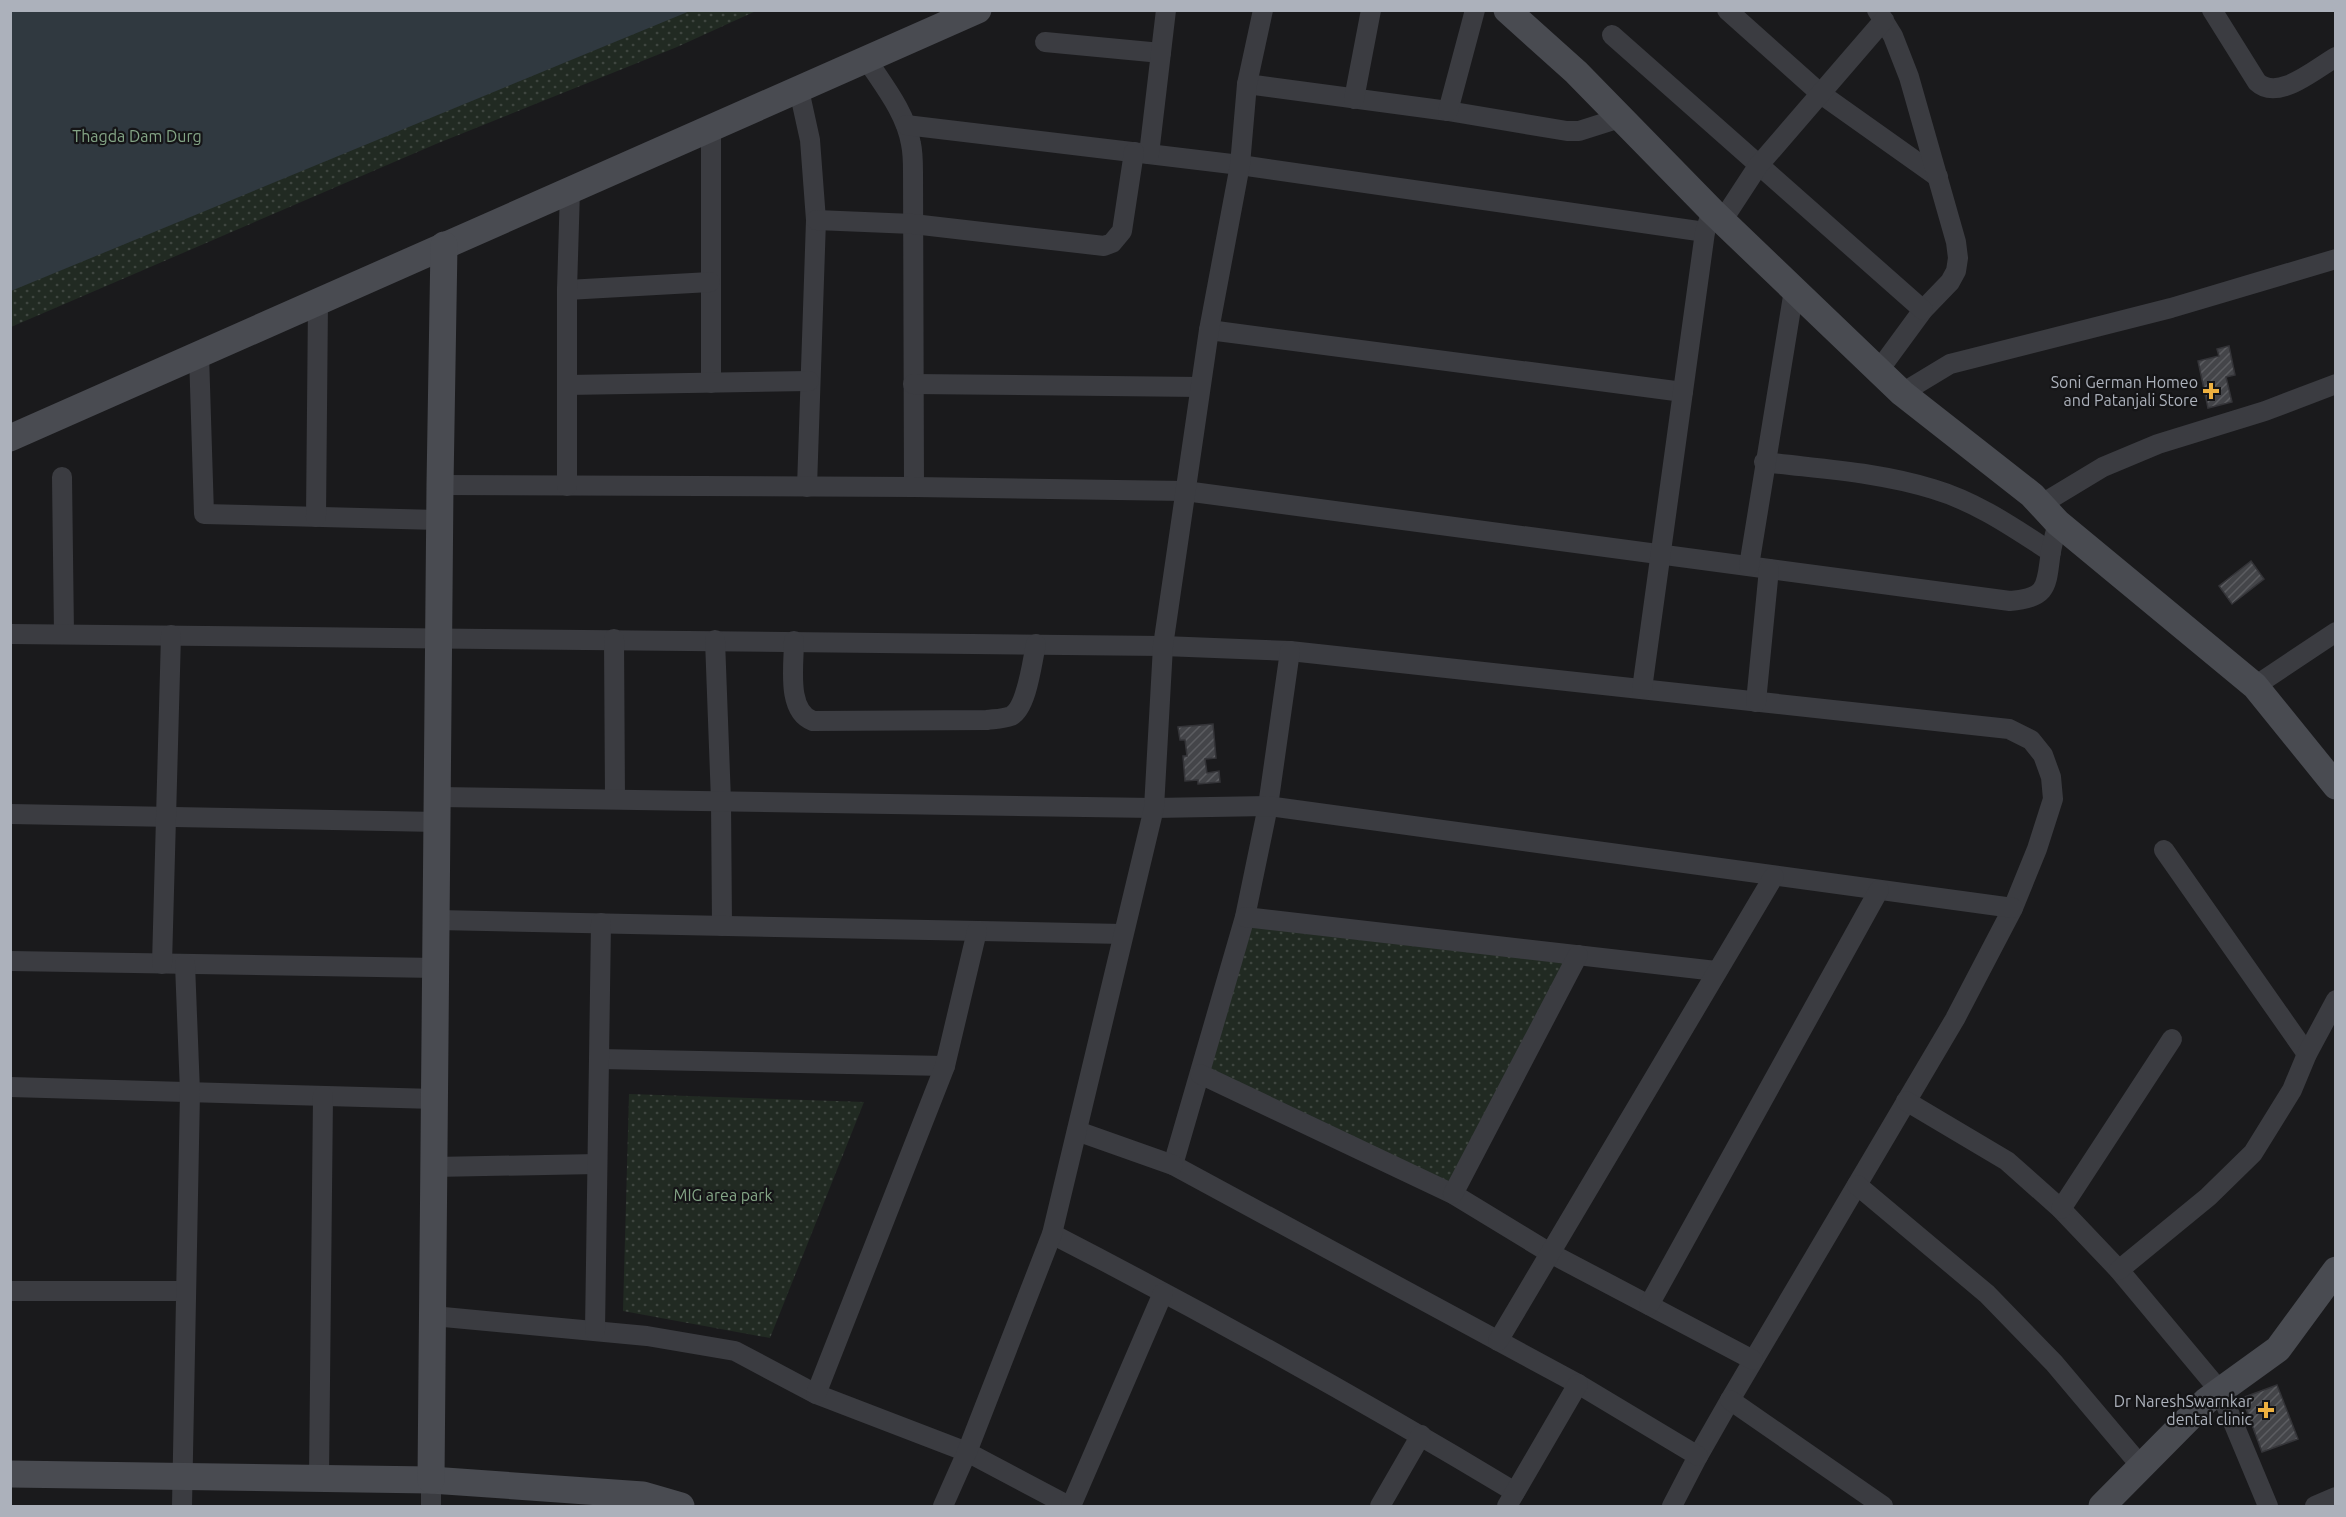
<svg xmlns="http://www.w3.org/2000/svg" width="2346" height="1517" viewBox="0 0 2346 1517" font-family="Ubuntu,sans-serif">
<style>
.park{fill:url(#park-dots)}
.water{fill:#303940}
.building{fill:url(#building-hatch);stroke:#343438;stroke-width:1.5}
.lines{fill:none;stroke-linecap:round;stroke-linejoin:round}
.street{stroke:#3b3c41;stroke-width:20}
.secondary{stroke:#494b51;stroke-width:27}
.poi-dot{fill:#eeb140;stroke:#151517;stroke-width:2}
.labels{text-anchor:middle;stroke-width:4.5;stroke-linejoin:round;paint-order:stroke}
.park-label{font-size:16px;fill:#84a586;stroke:#151517}
.poi-label{font-size:16px;fill:#acb1bb;stroke:#151517;text-anchor:end}
</style>
<defs>
<pattern id="park-dots" width="8" height="8" patternUnits="userSpaceOnUse" patternTransform="scale(1.5)"><rect width="8" height="8" fill="#212a22"/><path d="M2 2h.1M6 6h.1" fill="none" stroke="#3f4640" stroke-width="1.8" stroke-linecap="round"/></pattern>
<pattern id="building-hatch" width="6" height="6" patternUnits="userSpaceOnUse" patternTransform="scale(1.5)"><rect width="6" height="6" fill="#444549"/><path d="M-1 1l2-2M0 6l6-6M5 7l2-2" fill="none" stroke="#5c5d61"/></pattern>
</defs>
<rect width="100%" height="100%" fill="#1a1a1c"/>
<!-- park -->
<g class="park">
<path d="M11 11H756L677 47 436 144 11 327Z"/>
<path d="M1245 917 1578 955 1453 1194 1200 1074Z"/>
<path d="M629 1094 864 1102 770 1338 623 1311Z"/>
</g>
<!-- water -->
<path class="water" d="M11 10H690V11L11 291Z"/>
<!-- building -->
<g class="building">
<path d="M2229 346 2235 375 2226 377 2232 402 2208 408 2198 361 2219 356 2217 349Z"/>
<path d="M2251 561 2264 579 2232 604 2219 586Z"/>
<path d="M1213 724 1216 758 1205 759 1207 773 1219 771 1220 782 1198 784V780L1185 781 1183 756H1187L1185 740H1180L1178 727Z"/>
<path d="M2277 1385 2298 1439 2262 1452 2242 1398Z"/>
</g>
<g class="lines">
<!-- street -->
<g class="street">
<path d="M1727 10 1821 94 1938 177"/>
<path d="M1877 10 1893 36 1909 77 1956 242 1958 258 1956 271 1950 282 1923 310 1879 370"/>
<path d="M2212 10 2257 82C2278 102 2315 69 2336 57"/>
<path d="M1612 35 1923 310"/>
<path d="M1045 42 1161 53"/>
<path d="M867 60C884 86 906 113 911 144 913 153 913 163 913 172L914 487"/>
<path d="M1247 84 1448 111 1567 131H1579L1620 118"/>
<path d="M799 90 810 140 816 220 807 487"/>
<path d="M1354 99 1371 10"/>
<path d="M1448 111 1475 10"/>
<path d="M906 125 1240 165 1705 232"/>
<path d="M711 129V383"/>
<path d="M1149 154 1166 10"/>
<path d="M816 220 913 224 1104 246 1112 243 1122 231 1134 152"/>
<path d="M1722 221 1758 166 1884 20"/>
<path d="M567 290 710 282"/>
<path d="M1209 330 1683 392"/>
<path d="M199 354 204 514 439 520"/>
<path d="M913 384 1200 387"/>
<path d="M567 385 809 381"/>
<path d="M1902 393 1950 364 2171 308 2336 259"/>
<path d="M1764 462C1820 469 1879 472 1933 489 1977 502 2014 528 2051 552"/>
<path d="M62 477 64 634"/>
<path d="M440 485 914 487 1185 491 2010 601C2050 598 2046 584 2051 551 2053 542 2055 533 2058 523"/>
<path d="M567 486V290L570 190"/>
<path d="M2040 505 2103 467 2158 444 2265 411 2336 384"/>
<path d="M316 517 318 301"/>
<path d="M1749 566 1794 290"/>
<path d="M10 634 1163 646 1290 651 2009 729 2031 740 2043 755 2051 777 2053 799 2037 849 2013 908 1955 1019 1730 1400 1698 1456 1672 1506"/>
<path d="M614 639 615 799"/>
<path d="M715 640 721 801 722 926"/>
<path d="M794 641C794 665 786 711 813 721L987 720C994 719 1003 719 1011 716 1027 708 1032 662 1036 644"/>
<path d="M1290 651 1268 806 1245 917 1173 1165 1578 1384 1698 1456"/>
<path d="M2255 686 2336 632"/>
<path d="M1642 689 1705 232 1709 220"/>
<path d="M1756 702 1769 569"/>
<path d="M438 797 1154 808 1268 806 2013 908"/>
<path d="M10 814 438 822"/>
<path d="M2164 850 2307 1054"/>
<path d="M1245 917 1716 971"/>
<path d="M437 920 1123 934"/>
<path d="M10 961 437 968"/>
<path d="M162 964 171 635"/>
<path d="M599 1059 945 1066"/>
<path d="M1200 1074 1453 1194 1550 1253 1753 1360"/>
<path d="M10 1087 435 1099"/>
<path d="M1906 1101 2007 1161 2061 1209 2119 1270 2220 1391 2268 1506"/>
<path d="M1077 1131 1173 1165"/>
<path d="M434 1167 597 1164"/>
<path d="M1857 1185 1987 1294 2054 1363 2141 1466"/>
<path d="M1453 1194 1578 955"/>
<path d="M2061 1209 2172 1039"/>
<path d="M1052 1234C1209 1315 1364 1401 1515 1492"/>
<path d="M2119 1270 2208 1197 2253 1153 2292 1090 2307 1054 2336 1000"/>
<path d="M10 1291H185"/>
<path d="M1649 1305 1879 890"/>
<path d="M433 1316 647 1336 735 1351 816 1394 967 1452 1069 1506"/>
<path d="M595 1331 601 923"/>
<path d="M1498 1341 1774 876"/>
<path d="M816 1394 945 1066 977 931"/>
<path d="M1730 1400 1883 1506"/>
<path d="M319 1478 323 1096"/>
<path d="M431 1480V1506"/>
<path d="M182 1506 190 1092 185 964"/>
<path d="M943 1506 967 1452 1052 1234 1154 808 1163 646 1209 330 1240 165 1247 84 1263 10"/>
<path d="M1071 1506 1163 1293"/>
<path d="M1380 1506 1421 1435"/>
<path d="M1507 1506 1578 1384"/>
<path d="M2315 1506 2336 1497"/>
</g>
<!-- secondary -->
<g class="secondary">
<path d="M1507 10 1576 72 1712 211 1902 393 2032 495 2058 523 2255 686 2336 786"/>
<path d="M10 438 978 10"/>
<path d="M10 1474 431 1480 643 1495 681 1506"/>
<path d="M431 1480 440 485 444 245"/>
<path d="M2102 1506 2206 1401 2278 1349 2336 1270"/>
</g>
</g>
<!-- markers -->
<g class="poi-dot">
<path d="M2208 382h6v6h6v6h-6v6h-6v-6h-6v-6h6z"/>
<path d="M2263 1401h6v6h6v6h-6v6h-6v-6h-6v-6h6z"/>
</g>
<g class="labels">
<!-- park labels -->
<g class="park-label">
<text x="137" y="142">Thagda Dam Durg</text>
<text x="723" y="1201">MIG area park</text>
</g>
<!-- poi labels -->
<g class="poi-label">
<text x="2198" y="388">Soni German Homeo<tspan x="2198" dy="18">and Patanjali Store</tspan></text>
<text x="2252" y="1407">Dr NareshSwarnkar<tspan x="2252" dy="18">dental clinic</tspan></text>
</g>
</g>
<!-- border -->
<rect width="2346" height="1517" fill="none" stroke="#acb1bb" stroke-width="24"/>
</svg>
